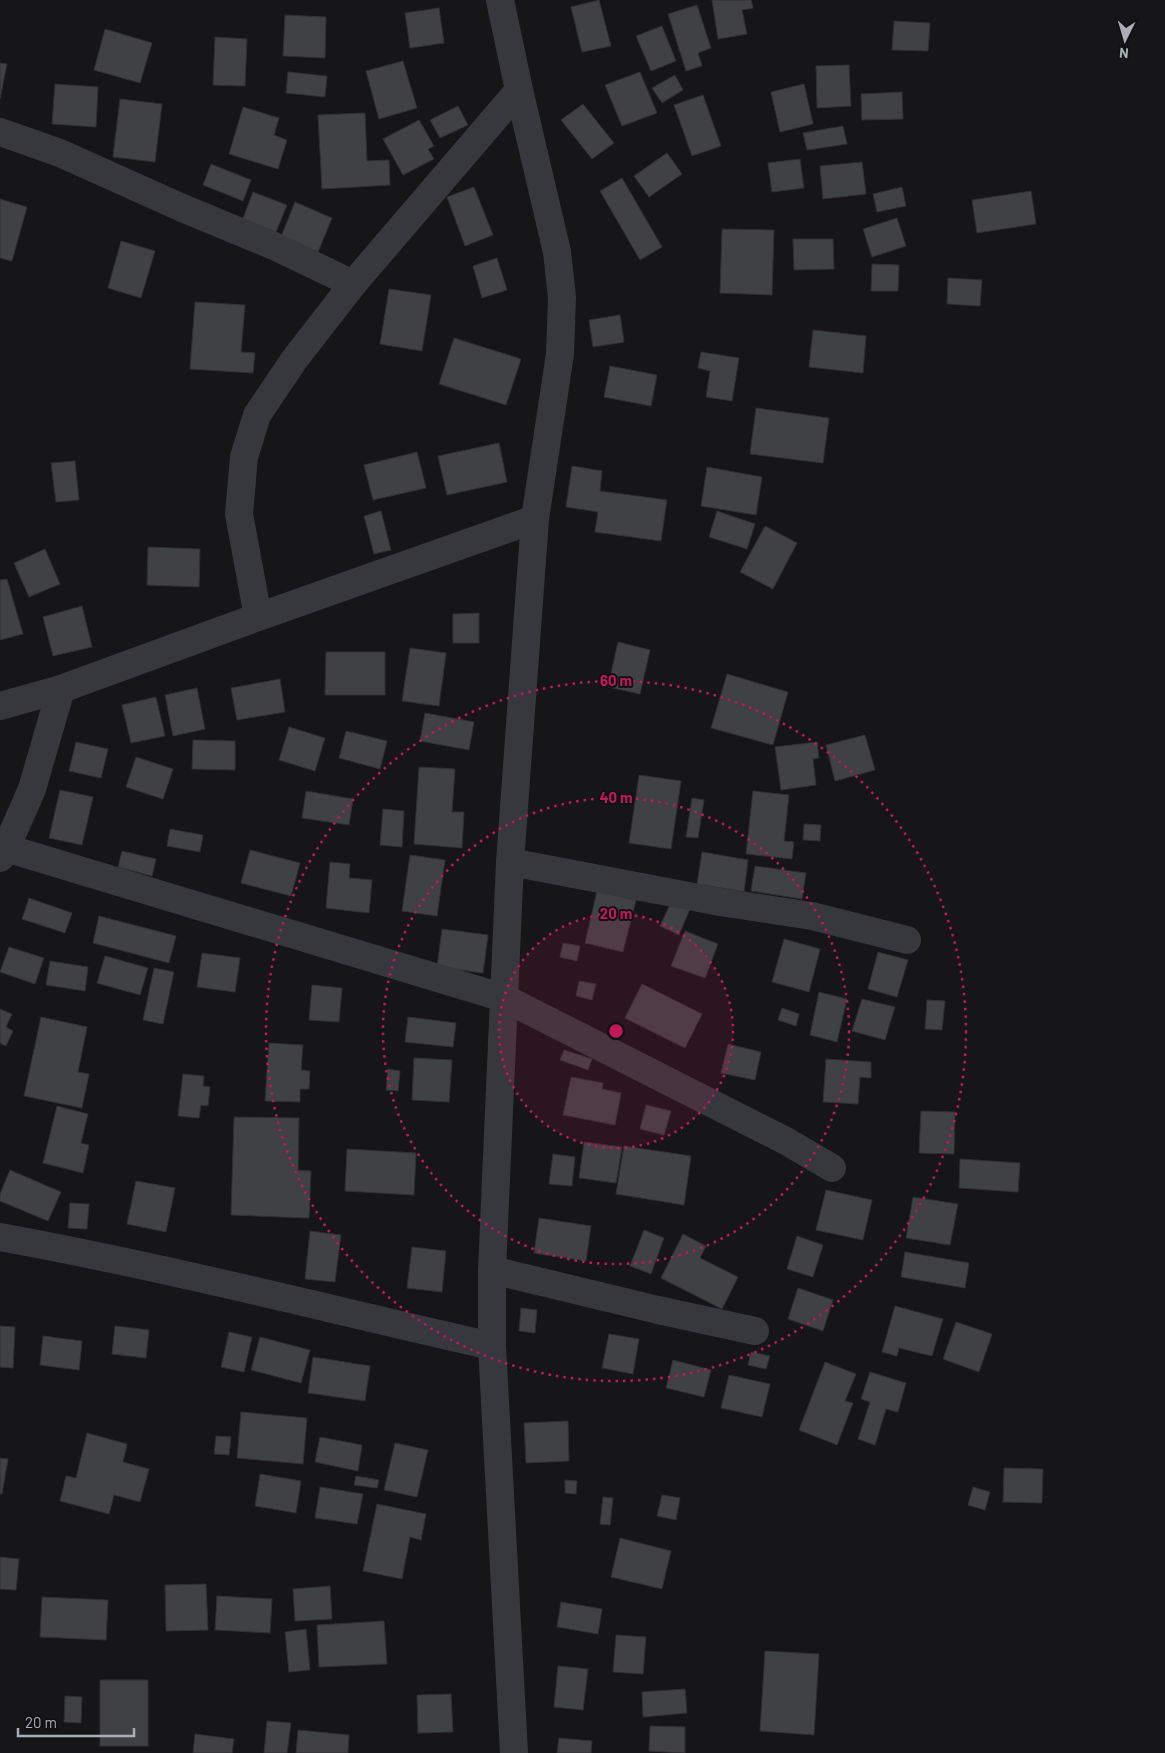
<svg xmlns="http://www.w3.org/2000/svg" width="1165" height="1753" viewBox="0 0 1165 1753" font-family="Barlow,sans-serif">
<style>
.building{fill:#404145;stroke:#303034}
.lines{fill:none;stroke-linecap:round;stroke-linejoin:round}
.minor{stroke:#37383d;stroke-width:28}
.ring{fill:none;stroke:#c2185b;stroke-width:2.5;stroke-dasharray:2.5 5}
.centre{fill:#c2185b;stroke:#111113;stroke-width:2.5}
.ring-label{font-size:15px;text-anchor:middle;font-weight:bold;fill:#c2185b;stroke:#111113;stroke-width:4;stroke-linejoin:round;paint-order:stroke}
</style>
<rect width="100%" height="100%" fill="#161618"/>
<!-- building -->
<g class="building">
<path d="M599 0 611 46 582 52 571 7Z"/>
<path d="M712 0H751L753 8 742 10 747 34 718 39Z"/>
<path d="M697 5 711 48 698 53 702 66 686 71 668 14Z"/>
<path d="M439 8 444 43 410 48 405 13Z"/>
<path d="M285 15 326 17 325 58 283 56Z"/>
<path d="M894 21 930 23 928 51 892 50Z"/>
<path d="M662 26 676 61 651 71 636 36Z"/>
<path d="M105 29 152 43 140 83 94 70Z"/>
<path d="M215 37 247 39 245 86 213 85Z"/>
<path d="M403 61 417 108 379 119 366 71Z"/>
<path d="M0 63 7 64 0 99Z"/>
<path d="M849 65 851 106 817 108 816 66Z"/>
<path d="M288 72 327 76 325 97 286 93Z"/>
<path d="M640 72 657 113 622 126 605 85Z"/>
<path d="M675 75 683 90 662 103 652 88Z"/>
<path d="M55 84 98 87 96 127 52 124Z"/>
<path d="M804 84 813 124 780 132 771 92Z"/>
<path d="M902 92 903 119 862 120 861 94Z"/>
<path d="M703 95 721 146 692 156 674 105Z"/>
<path d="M120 99 162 104 155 162 113 157Z"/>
<path d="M583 104 614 143 592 159 561 120Z"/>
<path d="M458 106 468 125 440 138 430 120Z"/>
<path d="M243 107 279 118 274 135 287 140 278 169 229 154Z"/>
<path d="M365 113 367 161 389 160 390 185 322 189 318 115Z"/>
<path d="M419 120 434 146 428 149 434 159 403 175 383 139Z"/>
<path d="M843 126 847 144 807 150 803 133Z"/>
<path d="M667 153 682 174 649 197 634 176Z"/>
<path d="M800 159 804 188 772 192 768 163Z"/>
<path d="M862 162 866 194 823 199 820 166Z"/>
<path d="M211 164 251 180 243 201 203 185Z"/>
<path d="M622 178 662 247 640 260 600 191Z"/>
<path d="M474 187 493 235 465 246 447 197Z"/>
<path d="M902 187 906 206 877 212 873 194Z"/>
<path d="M1031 191 1036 224 977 233 972 200Z"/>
<path d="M253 192 287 205 274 237 241 224Z"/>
<path d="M0 199 27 207 12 261 0 258Z"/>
<path d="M295 202 332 218 318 252 281 237Z"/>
<path d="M897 218 906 246 872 257 863 229Z"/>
<path d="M722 229 774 230 772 295 720 293Z"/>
<path d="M793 239H833L834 269 794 270Z"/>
<path d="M121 241 155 251 141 298 108 288Z"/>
<path d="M497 258 507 290 482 298 473 266Z"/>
<path d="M872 264 899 265 898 291H871Z"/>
<path d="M948 278 982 280 980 306 947 304Z"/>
<path d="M389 289 431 295 422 351 380 344Z"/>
<path d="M195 302 245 305 241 352 255 353 253 373 190 369Z"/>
<path d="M620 315 624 342 593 347 589 320Z"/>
<path d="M813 330 866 336 863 373 809 367Z"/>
<path d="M454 338 521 359 506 405 439 384Z"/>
<path d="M701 352 739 358 732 401 706 397 710 371 698 368Z"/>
<path d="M610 366 657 375 651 406 604 397Z"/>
<path d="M756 408 829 418 823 463 750 454Z"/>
<path d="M499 443 507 482 447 495 438 456Z"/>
<path d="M417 452 426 488 373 500 364 465Z"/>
<path d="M75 461 79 500 56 502 51 463Z"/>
<path d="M572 466 602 471 600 491 667 500 661 541 595 532 598 512 566 507Z"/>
<path d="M707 467 762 477 756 515 701 506Z"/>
<path d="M381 511 391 550 374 554 364 516Z"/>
<path d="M717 511 755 524 747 549 709 537Z"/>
<path d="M765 526 797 543 773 589 740 572Z"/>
<path d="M148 547 200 549 199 587 147 585Z"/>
<path d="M45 549 60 584 29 597 14 563Z"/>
<path d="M7 579 23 634 0 640V580Z"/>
<path d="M82 606 92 647 53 656 43 617Z"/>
<path d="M479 613V643H453V614Z"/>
<path d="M618 642 650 650 640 694 608 687Z"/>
<path d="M410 648 446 653 439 706 402 701Z"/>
<path d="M326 652H385V695H325Z"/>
<path d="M727 674 788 692 773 745 711 728Z"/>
<path d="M280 679 285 712 237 720 231 688Z"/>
<path d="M197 688 205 729 173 736 165 695Z"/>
<path d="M156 697 165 736 131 743 122 705Z"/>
<path d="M425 713 474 722 469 750 420 741Z"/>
<path d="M289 727 325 738 315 771 279 760Z"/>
<path d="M346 731 387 741 380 769 339 758Z"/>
<path d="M865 735 875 770 835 781 826 745Z"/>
<path d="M193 740 235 741V770L192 769Z"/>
<path d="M76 742 108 749 101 778 69 771Z"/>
<path d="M817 742 819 758 813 759 816 785 781 790 775 747Z"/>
<path d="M136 757 173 769 163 799 126 787Z"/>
<path d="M419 767 455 769 452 812H464L462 848 414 844Z"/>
<path d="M639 775 681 781 671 849 629 843Z"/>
<path d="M60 790 93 797 82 845 49 838Z"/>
<path d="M306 791 353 799 349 825 302 818Z"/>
<path d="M753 791 789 795 784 841 794 842 792 859 746 854Z"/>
<path d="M692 798 704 800 698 838 686 837Z"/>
<path d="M383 809 404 811 402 847 380 845Z"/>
<path d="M804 824 821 825 820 841 803 840Z"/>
<path d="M170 829 203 835 200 852 167 846Z"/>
<path d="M250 850 300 863 291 896 241 883Z"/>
<path d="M122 851 156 859 152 876 118 867Z"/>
<path d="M702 852 748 860 744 892 697 884Z"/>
<path d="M410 855 445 860 437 916 402 911Z"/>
<path d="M330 862 350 864 349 878 372 880 369 913 326 908Z"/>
<path d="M755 866 806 873 802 899 751 891Z"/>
<path d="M597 891 636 900 623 952 585 943Z"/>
<path d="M29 898 72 913 65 933 22 919Z"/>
<path d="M672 900 690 909 679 935 660 926Z"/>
<path d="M99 916 176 936 169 963 93 943Z"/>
<path d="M442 929 488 935 483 973 437 967Z"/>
<path d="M685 931 718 944 705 978 671 966Z"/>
<path d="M784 939 820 949 809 992 772 982Z"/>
<path d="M563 943 580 946 577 961 560 957Z"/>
<path d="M9 947 44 958 35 984 0 972Z"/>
<path d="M878 952 908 960 897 997 868 989Z"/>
<path d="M202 953 240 958 235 992 197 987Z"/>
<path d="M105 956 148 968 140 995 97 983Z"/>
<path d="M50 961 88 967 85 991 46 985Z"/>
<path d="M154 968 174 972 163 1024 143 1020Z"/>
<path d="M579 981 596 984 592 1000 576 996Z"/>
<path d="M642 984 702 1014 685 1048 625 1018Z"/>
<path d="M312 985 342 988 339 1022 309 1020Z"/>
<path d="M819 992 847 999 837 1042 810 1035Z"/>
<path d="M862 999 895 1007 885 1040 852 1031Z"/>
<path d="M927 1000 945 1001 942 1030 925 1029Z"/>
<path d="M782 1008 799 1014 796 1026 778 1020Z"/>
<path d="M0 1009 12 1014 6 1027 13 1031 6 1046 0 1043Z"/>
<path d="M41 1017 87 1027 78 1072 89 1074 82 1108 24 1096Z"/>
<path d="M408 1017 456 1023 453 1047 405 1042Z"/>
<path d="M269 1043 303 1045 301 1070 310 1071 309 1089H300V1102L265 1101Z"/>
<path d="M728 1044 761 1052 755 1080 721 1073Z"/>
<path d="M564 1050 592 1059 588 1070 560 1060Z"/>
<path d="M414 1058 452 1060 449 1102 412 1100Z"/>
<path d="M826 1059 871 1062V1078L860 1077 858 1104 823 1102Z"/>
<path d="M388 1069 400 1071 398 1091 386 1090Z"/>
<path d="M183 1074 204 1076 203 1086 210 1087 208 1106 201 1105 199 1118 178 1116Z"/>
<path d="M571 1077 603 1083 602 1089 621 1093 615 1125 563 1115Z"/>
<path d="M646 1105 671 1111 664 1135 640 1129Z"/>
<path d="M57 1106 88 1114 81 1143 89 1145 83 1173 43 1163Z"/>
<path d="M921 1111 955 1112 954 1154 919 1153Z"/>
<path d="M234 1117 299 1118 298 1170 311 1171 309 1218 231 1215Z"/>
<path d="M584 1142 622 1147 616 1183 579 1178Z"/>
<path d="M624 1146 691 1156 684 1205 616 1194Z"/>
<path d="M347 1149 416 1153 414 1195 345 1191Z"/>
<path d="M553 1154 575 1157 572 1186 549 1184Z"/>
<path d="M960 1159 1020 1163 1018 1192 959 1188Z"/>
<path d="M10 1170 61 1192 48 1221 0 1201V1194Z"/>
<path d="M136 1181 175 1188 166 1232 127 1224Z"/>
<path d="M826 1190 872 1200 863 1240 816 1230Z"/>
<path d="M913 1197 958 1204 950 1245 906 1238Z"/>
<path d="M70 1203 89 1204 87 1229 68 1228Z"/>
<path d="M539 1218 591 1226 586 1261 534 1253Z"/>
<path d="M644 1230 664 1238 651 1274 630 1266Z"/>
<path d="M310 1231 341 1235 335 1282 305 1279Z"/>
<path d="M683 1234 706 1246 700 1258 738 1277 722 1309 661 1278Z"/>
<path d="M797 1236 823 1245 813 1277 787 1269Z"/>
<path d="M412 1247 446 1251 442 1292 407 1288Z"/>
<path d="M905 1252 969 1263 965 1288 901 1277Z"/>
<path d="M798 1288 833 1300 823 1331 788 1319Z"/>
<path d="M895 1306 943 1319 932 1356 899 1348 897 1356 882 1352Z"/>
<path d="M521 1308 537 1310 535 1333 519 1331Z"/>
<path d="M956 1322 992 1334 979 1372 943 1359Z"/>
<path d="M0 1326 15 1327 13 1368 0 1367Z"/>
<path d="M115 1326 149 1330 146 1358 112 1354Z"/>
<path d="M229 1332 252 1337 244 1372 221 1367Z"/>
<path d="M609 1334 639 1339 633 1374 602 1368Z"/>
<path d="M43 1336 82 1341 79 1370 40 1365Z"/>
<path d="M260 1337 310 1350 301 1383 251 1370Z"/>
<path d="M751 1352 770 1356 766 1369 748 1365Z"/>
<path d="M313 1357 370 1366 365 1401 308 1393Z"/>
<path d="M673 1360 711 1370 704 1397 666 1388Z"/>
<path d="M825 1362 856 1374 845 1401 853 1403 837 1445 799 1430Z"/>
<path d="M870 1372 906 1383 898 1412 886 1409 875 1445 858 1439 870 1402 861 1399Z"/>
<path d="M729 1375 770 1384 762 1417 721 1408Z"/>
<path d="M241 1412 307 1418 303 1464 237 1458Z"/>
<path d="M568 1421 569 1461 526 1463 524 1423Z"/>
<path d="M87 1433 127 1444 123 1462 149 1469 140 1502 114 1495 109 1514 60 1501 66 1476 76 1478Z"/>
<path d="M216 1436 231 1437 229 1455 214 1454Z"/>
<path d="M320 1437 362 1445 358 1471 315 1462Z"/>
<path d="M395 1443 428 1450 417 1497 384 1490Z"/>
<path d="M0 1458 8 1459 2 1494H0Z"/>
<path d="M1004 1468 1043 1469 1042 1503 1003 1502Z"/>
<path d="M260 1474 301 1481 296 1513 255 1506Z"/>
<path d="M356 1476 379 1480 377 1488 354 1485Z"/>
<path d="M565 1480 577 1481 576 1494 565 1493Z"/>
<path d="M320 1487 363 1494 357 1524 315 1518Z"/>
<path d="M973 1487 990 1492 985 1510 968 1505Z"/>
<path d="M662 1495 680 1498 676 1520 657 1516Z"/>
<path d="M603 1497 613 1498 610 1525 600 1524Z"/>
<path d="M377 1504 426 1514 421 1540 410 1537 402 1579 363 1571Z"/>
<path d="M620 1538 671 1551 662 1589 611 1577Z"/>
<path d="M0 1557 19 1559 16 1590 0 1589Z"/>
<path d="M206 1584 208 1630 166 1631 165 1585Z"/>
<path d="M330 1586 332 1619 295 1621 293 1589Z"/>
<path d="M217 1596 272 1599 270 1633 215 1630Z"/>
<path d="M42 1597 108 1600 106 1640 40 1637Z"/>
<path d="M561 1602 602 1609 598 1634 557 1627Z"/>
<path d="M384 1621 387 1664 319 1667 317 1625Z"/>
<path d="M306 1629 310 1670 289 1672 285 1632Z"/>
<path d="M616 1635 646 1637 643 1674 613 1672Z"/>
<path d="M765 1651 819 1654 814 1735 760 1731Z"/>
<path d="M558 1666 588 1669 583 1710 554 1707Z"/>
<rect x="100" y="1680" width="48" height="66"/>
<path d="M685 1689 687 1713 643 1717 642 1692Z"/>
<path d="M451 1694 453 1732 418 1733 417 1695Z"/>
<path d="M65 1696 82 1697 81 1723 64 1722Z"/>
<path d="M267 1721 291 1723 287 1753H264Z"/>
<path d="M650 1726 685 1727V1753L649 1751Z"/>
<path d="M298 1730 349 1735 348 1753H296Z"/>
<path d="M195 1734 234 1739 232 1753H193Z"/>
<path d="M559 1738 592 1741 591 1753H557Z"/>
</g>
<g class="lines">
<!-- minor -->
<g class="minor">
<path d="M500 0 519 90 557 252 562 297 560 354 535 519 510 862 492 1270V1346L514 1753"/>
<path d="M0 132 60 153 180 207 274 246 353 284"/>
<path d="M258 617 239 514 244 457 257 415 294 360 353 284 519 90"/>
<path d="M0 706 61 689 258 617 535 519"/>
<path d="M6 848 504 998 786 1141 832 1168"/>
<path d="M0 858 6 848 32 789 61 689"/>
<path d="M510 862 720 902 812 916 907 940"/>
<path d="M0 1237C165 1267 328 1309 492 1346"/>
<path d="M492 1270 658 1310 755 1331"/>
</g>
</g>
<!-- distance rings -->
<circle cx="616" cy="1031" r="117" fill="#c2185b" fill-opacity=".12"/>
<g class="ring">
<circle cx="616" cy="1031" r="117"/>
<circle cx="616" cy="1031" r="233"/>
<circle cx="616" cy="1031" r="350"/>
</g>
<circle cx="616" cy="1031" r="8" class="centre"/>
<g class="ring-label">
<text x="616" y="686">60 m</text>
<text x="616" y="803">40 m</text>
<text x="616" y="919">20 m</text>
</g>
<!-- north arrow -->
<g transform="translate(1125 40) rotate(185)" stroke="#111113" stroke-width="4" paint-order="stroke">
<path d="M0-4L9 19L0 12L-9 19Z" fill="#a8adb8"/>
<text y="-8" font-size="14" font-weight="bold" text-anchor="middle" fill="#a8adb8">N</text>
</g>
<!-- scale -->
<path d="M18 1728v8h116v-8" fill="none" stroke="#a8adb8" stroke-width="2.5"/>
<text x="25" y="1728" font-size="15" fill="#a8adb8" stroke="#111113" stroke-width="4" paint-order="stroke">20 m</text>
</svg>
